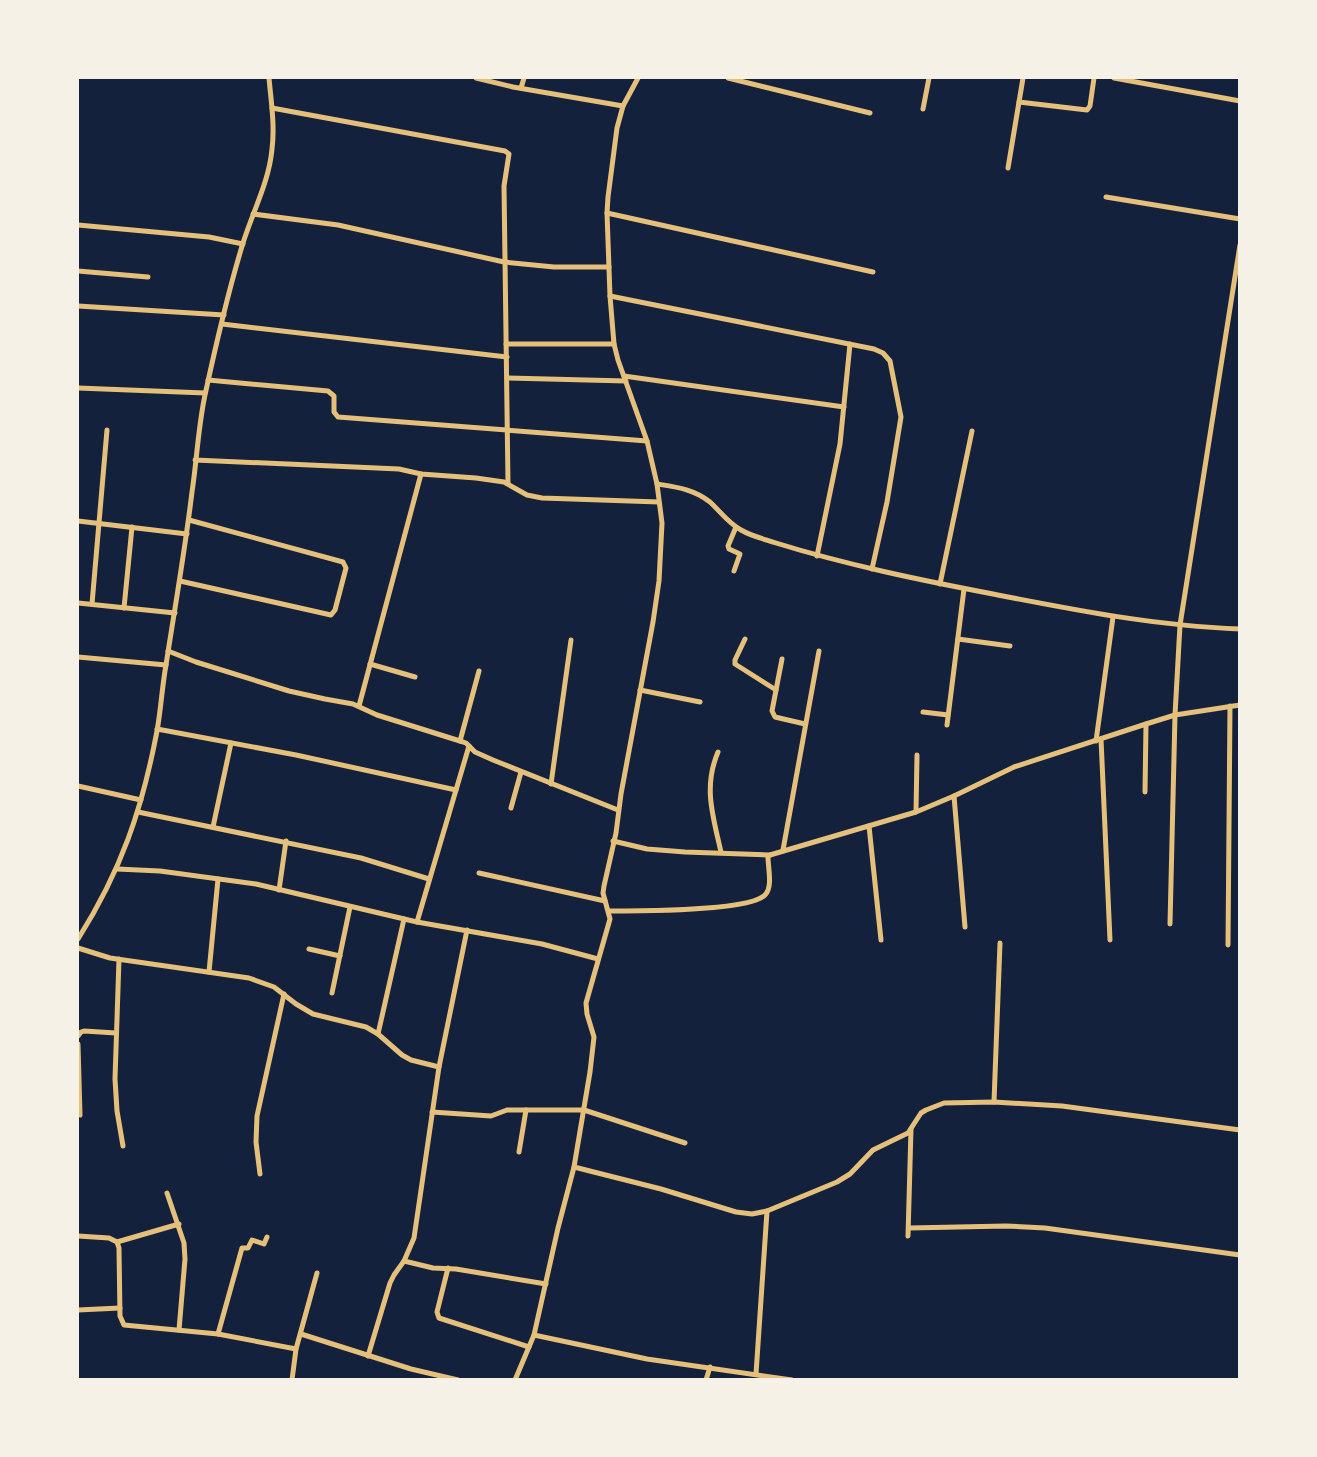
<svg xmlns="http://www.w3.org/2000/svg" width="1317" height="1457" viewBox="0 0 1317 1457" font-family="Raleway,sans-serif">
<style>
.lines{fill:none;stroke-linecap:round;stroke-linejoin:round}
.minor{stroke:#e5c07b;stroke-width:5}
</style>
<rect width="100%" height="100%" fill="#14213d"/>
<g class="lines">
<!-- minor -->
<g class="minor">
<path d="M476 78 513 87 623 106"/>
<path d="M728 78 870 113"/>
<path d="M1114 78 1240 101"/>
<path d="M521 88 524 78"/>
<path d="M1019 102 1087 110 1090 106 1094 78"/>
<path d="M272 108 505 151 509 154 504 186 508 483"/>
<path d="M923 109 929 78"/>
<path d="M1008 168 1023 78"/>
<path d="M1106 197 1240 219"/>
<path d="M607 213 873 272"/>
<path d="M253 214 338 225 504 262 554 267H609"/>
<path d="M78 225 209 237 243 244"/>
<path d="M78 271 148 277"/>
<path d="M610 296 874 349 883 353 890 361 901 417 887 502 872 569"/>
<path d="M78 306 224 315"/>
<path d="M222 324 507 357"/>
<path d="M506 344H614"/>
<path d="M624 376 844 407"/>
<path d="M507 378 626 381"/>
<path d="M208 380 328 391 334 396V412L338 417 647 441"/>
<path d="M78 388 205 393"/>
<path d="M195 460 399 469 421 474 476 478 504 482 527 495 542 498 659 502"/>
<path d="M657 484C676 487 694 489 710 502 720 511 728 523 741 530 751 536 764 539 776 543 847 565 920 580 993 594 1075 610 1156 626 1240 629"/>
<path d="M78 521 187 534"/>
<path d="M817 556 840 444 850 344"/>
<path d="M734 571 740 554 729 549 728 546 736 527"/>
<path d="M180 581 331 615 335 610 346 568 343 562 189 520"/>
<path d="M940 584 972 431"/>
<path d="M78 603 175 613"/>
<path d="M92 604 107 430"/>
<path d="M124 608 132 527"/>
<path d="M745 639 735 660V664L776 690"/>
<path d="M958 639 1010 646"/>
<path d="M168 651 196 662 289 691 325 699 353 704 377 715 460 741 466 743 475 752 493 760 618 810"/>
<path d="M78 657 166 665"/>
<path d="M782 659 772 711 775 717 805 724"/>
<path d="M370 664 415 677"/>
<path d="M640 690 700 702"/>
<path d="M359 706 421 474"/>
<path d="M923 712 948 715"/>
<path d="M947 725 964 589"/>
<path d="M157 729 296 755 456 790"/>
<path d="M1101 739 1110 940"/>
<path d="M460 741 479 671"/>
<path d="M1096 741 1113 617"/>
<path d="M718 752C703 787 713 816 721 852"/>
<path d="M551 784 571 640"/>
<path d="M78 786 141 800"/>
<path d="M1145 792 1146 724"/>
<path d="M954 796 965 927"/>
<path d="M511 808 521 772"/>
<path d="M138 812 361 858 429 879"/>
<path d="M916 812 917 755"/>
<path d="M869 826 881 940"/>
<path d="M213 827 231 743"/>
<path d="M613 841 647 849 685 852 770 855 916 812 954 796 1014 767 1146 724 1175 715 1240 705"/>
<path d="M783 850 819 651"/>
<path d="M117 869 160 871 256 884 417 922 542 944 598 959"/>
<path d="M479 873 605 901"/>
<path d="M279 890 286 841"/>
<path d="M609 911C635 911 749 911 765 895 773 887 768 868 768 857L770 855"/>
<path d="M417 922 469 746"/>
<path d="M1170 924 1175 715 1180 625 1240 245"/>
<path d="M78 939C121 871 142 810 157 731 161 709 162 687 166 665 175 607 185 550 192 492 197 459 198 428 205 395 216 344 228 292 243 243 253 211 269 182 272 149 275 125 271 101 269 78"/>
<path d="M1228 945 1230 706"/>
<path d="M78 948 110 958 249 978 274 987 296 1004 313 1014 366 1027 378 1034 402 1055 411 1060 439 1067"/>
<path d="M309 949 340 956"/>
<path d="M119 959 115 1079 117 1111 123 1146"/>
<path d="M209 972 218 879"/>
<path d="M332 993 350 907"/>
<path d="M378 1034 404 919"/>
<path d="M78 1036 81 1032 84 1031 116 1033"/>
<path d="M78 1044 80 1115"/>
<path d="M994 1102 1000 943"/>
<path d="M432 1112 491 1116 507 1110H584L685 1143"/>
<path d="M519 1152 526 1110"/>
<path d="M574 1167 661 1189 736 1212 752 1214 767 1211 837 1182 850 1174 873 1150 908 1133 921 1113 926 1110 944 1103 994 1102 1062 1106 1240 1130"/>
<path d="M260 1174 256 1142 257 1116 284 994"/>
<path d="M167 1193 184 1243 185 1259 179 1330"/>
<path d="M909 1228 1006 1226 1045 1228 1240 1255"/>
<path d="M78 1236 109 1238 117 1242 119 1248 120 1316 124 1325 218 1334 296 1349"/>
<path d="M908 1236 911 1129"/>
<path d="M117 1242 179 1224"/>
<path d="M404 1261 433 1268 456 1269 546 1284"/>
<path d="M448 1268 437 1312 439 1318 529 1347"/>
<path d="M78 1310 120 1308"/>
<path d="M218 1334 242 1248H248L252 1240 264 1244 267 1237"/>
<path d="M301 1334 411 1369 458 1380"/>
<path d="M534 1335 647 1359 792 1380"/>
<path d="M368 1356 390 1283 394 1275 404 1261 414 1238 439 1067 467 930"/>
<path d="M756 1374 767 1211"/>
<path d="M292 1380 296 1349 317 1273"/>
<path d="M515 1380 534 1335 558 1228 574 1167 590 1072 594 1037 587 1014 586 1003 610 919 603 893 604 886 616 833 621 794 653 622 659 581 662 523 657 484 647 441 618 360 614 344 610 296 607 213 608 197 617 128 623 106 638 78"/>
<path d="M706 1380 710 1367"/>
</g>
</g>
<!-- border -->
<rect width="1317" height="1457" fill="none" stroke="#f6f1e7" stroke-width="158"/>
</svg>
